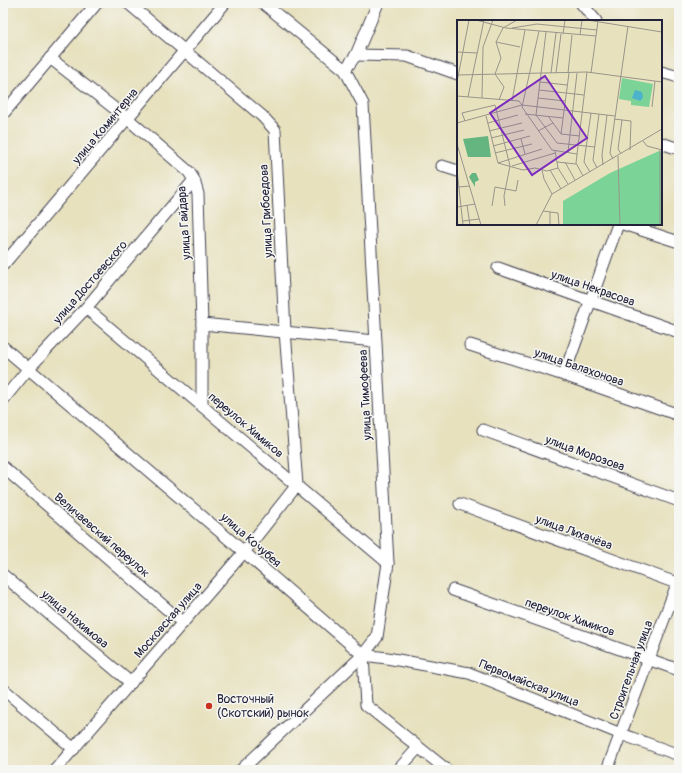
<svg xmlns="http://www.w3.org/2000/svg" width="682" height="773" viewBox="0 0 682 773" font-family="Pangolin,sans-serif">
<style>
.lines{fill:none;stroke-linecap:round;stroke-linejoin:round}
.minor-casing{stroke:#403f4f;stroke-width:13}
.minor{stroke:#fff;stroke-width:11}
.poi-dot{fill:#c8321e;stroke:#f6f6f2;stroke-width:1.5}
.labels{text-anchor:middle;stroke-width:3;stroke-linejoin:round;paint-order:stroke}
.street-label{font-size:12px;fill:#22223b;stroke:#f6f6f2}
.poi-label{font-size:12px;fill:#22223b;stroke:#f6f6f2;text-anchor:start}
.inset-road{fill:none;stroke:#98958a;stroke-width:1}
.view{fill:#7b2cbf;fill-opacity:0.15;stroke:#7b2cbf;stroke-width:2}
.inset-edge{fill:none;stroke:#22223b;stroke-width:2}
</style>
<rect width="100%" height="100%" fill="#f6f6f2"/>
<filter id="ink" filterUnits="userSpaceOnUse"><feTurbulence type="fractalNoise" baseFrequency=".025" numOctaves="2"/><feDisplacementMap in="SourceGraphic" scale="8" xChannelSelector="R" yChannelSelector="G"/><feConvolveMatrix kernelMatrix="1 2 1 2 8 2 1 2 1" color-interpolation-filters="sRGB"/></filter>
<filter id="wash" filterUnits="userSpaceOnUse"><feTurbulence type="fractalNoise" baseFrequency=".012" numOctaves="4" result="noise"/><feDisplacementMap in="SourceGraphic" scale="16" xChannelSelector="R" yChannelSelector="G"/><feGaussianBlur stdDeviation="0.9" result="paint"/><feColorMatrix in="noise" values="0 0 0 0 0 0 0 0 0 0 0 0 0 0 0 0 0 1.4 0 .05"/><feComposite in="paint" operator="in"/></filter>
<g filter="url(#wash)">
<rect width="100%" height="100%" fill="#e7e1be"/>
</g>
<g filter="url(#ink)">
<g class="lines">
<defs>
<g id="minor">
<path d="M581 3 596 21"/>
<path d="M356 55 407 56 458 74"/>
<path d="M50 58 128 119 189 172 194 180 198 194 202 324V406"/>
<path d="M345 70 356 55 378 3"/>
<path d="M661 72 679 77"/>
<path d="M3 114 97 3"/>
<path d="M661 143 679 149"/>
<path d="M442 166 458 171"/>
<path d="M623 224 679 242"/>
<path d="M3 265 225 3"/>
<path d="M498 268 679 332"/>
<path d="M86 308 388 563"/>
<path d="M202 324 375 341"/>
<path d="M470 345 564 375 679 415"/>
<path d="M3 347 244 552 363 655 366 705 447 770"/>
<path d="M564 375 618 224"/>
<path d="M3 400 29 368 86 308 194 180"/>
<path d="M483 430 679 501"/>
<path d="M3 467 183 623"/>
<path d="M460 504 679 584"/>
<path d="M3 575 131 683"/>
<path d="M453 590 679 670"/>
<path d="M363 655 387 658 469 673 621 734 679 755"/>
<path d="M3 689 74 749"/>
<path d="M55 770 244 552 297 485 285 331 275 130 262 116 128 3"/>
<path d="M241 770 363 655 377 637 388 563 363 104 345 70 263 3"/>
<path d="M398 770 418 748"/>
<path d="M607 770 679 579"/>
</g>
</defs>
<!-- minor casing -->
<use href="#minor" class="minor-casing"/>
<!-- minor -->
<use href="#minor" class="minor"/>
</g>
</g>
<!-- markers -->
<circle class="poi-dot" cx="209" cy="706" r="4"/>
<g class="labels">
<!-- street labels -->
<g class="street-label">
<text transform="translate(105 126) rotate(-50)" y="4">улица Коминтерна</text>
<text transform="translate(266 211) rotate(-93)" y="4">улица Грибоедова</text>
<text transform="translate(184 223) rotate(-94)" y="4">улица Гайдара</text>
<text transform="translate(90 282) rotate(-49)" y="4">улица Достоевского</text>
<text transform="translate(593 288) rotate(19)" y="4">улица Некрасова</text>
<text transform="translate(579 367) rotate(19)" y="4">улица Балахонова</text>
<text transform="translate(365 395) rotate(-93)" y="4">улица Тимофеева</text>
<text transform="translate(246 425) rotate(40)" y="4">переулок Химиков</text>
<text transform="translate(585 453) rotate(20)" y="4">улица Морозова</text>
<text transform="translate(574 532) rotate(20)" y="4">улица Лихачёва</text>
<text transform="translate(102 535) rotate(41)" y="4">Величаевский переулок</text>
<text transform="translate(251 540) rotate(41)" y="4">улица Кочубея</text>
<text transform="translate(570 617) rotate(19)" y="4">переулок Химиков</text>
<text transform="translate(75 619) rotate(40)" y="4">улица Нахимова</text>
<text transform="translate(168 620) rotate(-49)" y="4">Московская улица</text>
<text transform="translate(631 670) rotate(-70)" y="4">Строительная улица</text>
<text transform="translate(529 683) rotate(22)" y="4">Первомайская улица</text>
</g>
<!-- poi labels -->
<g class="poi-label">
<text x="217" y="703">Восточный<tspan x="217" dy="14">(Скотский) рынок</tspan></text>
</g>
</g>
<!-- overview -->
<g transform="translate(457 20)">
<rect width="205" height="205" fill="#e7e1be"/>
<path d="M165 58 196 64 192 87 174 85V81L162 79ZM202 131 205 132V205H106V181L153 153Z" fill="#7cd397"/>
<path d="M31 116 34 137H11L6 119ZM15 153H19L22 160 18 162V167L12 157Z" fill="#65b580"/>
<path d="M178 70 185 72 186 78 183 81 175 78Z" fill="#4cb3cb"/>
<path class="inset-road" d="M19 0 49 8 139 16M130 0 205 12M55 8 80 4 140 10M82 11 65 87 95 130 120 134M89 12 79 95 100 123 138 127M106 14 108 0M123 15 125 0M39 22 63 27M0 32 20 33M94 53 99 13M99 53 104 14M111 53 115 15M134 53 141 1M0 55 130 52 205 62M0 62 12 0M83 62 110 65M82 70 127 75M0 76 62 81 65 85 158 96M11 77 27 0M25 78 26 27 36 0M81 78 108 81M42 80 47 67 38 54 44 38 39 22 46 8 60 0M55 81 68 10M195 87 198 61M68 94 106 98M29 96 41 143M91 96 104 114 123 116M157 99 174 101 173 130M8 101 5 93 38 85 53 146 47 176 48 186M0 103 65 85M31 103 61 95M32 111 65 103M81 111 96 103M104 114 112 53M34 118 67 110M64 119 68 134M186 121 190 126 205 130M0 124 24 205M36 126 73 116M98 131 101 148 111 164M111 132 120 53M38 133 75 124M164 134 161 129 165 100M161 136 163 205M156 139 153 133 171 6M100 142 119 144M108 142 118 160M41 143 66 150 78 148 90 151 101 148M41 143 85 129M146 145 145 135 150 95M55 146 98 133M140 148 136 140 142 94M0 150 6 205M85 150 87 159 95 174M93 150 104 169M133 152 127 142 134 93M126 156 119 143 130 52M1 167 13 166M10 185 13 205M35 186 38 167 59 171 61 160M0 187 18 184M86 191 101 193 102 205M6 201 22 199M79 205 95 174 205 109M93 205V192M203 205V130"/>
<path class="view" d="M88 56 130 118 75 155 33 93Z"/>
<rect width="205" height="205" class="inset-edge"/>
</g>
<!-- margin -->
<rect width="682" height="773" fill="none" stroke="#f6f6f2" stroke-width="16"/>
</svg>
